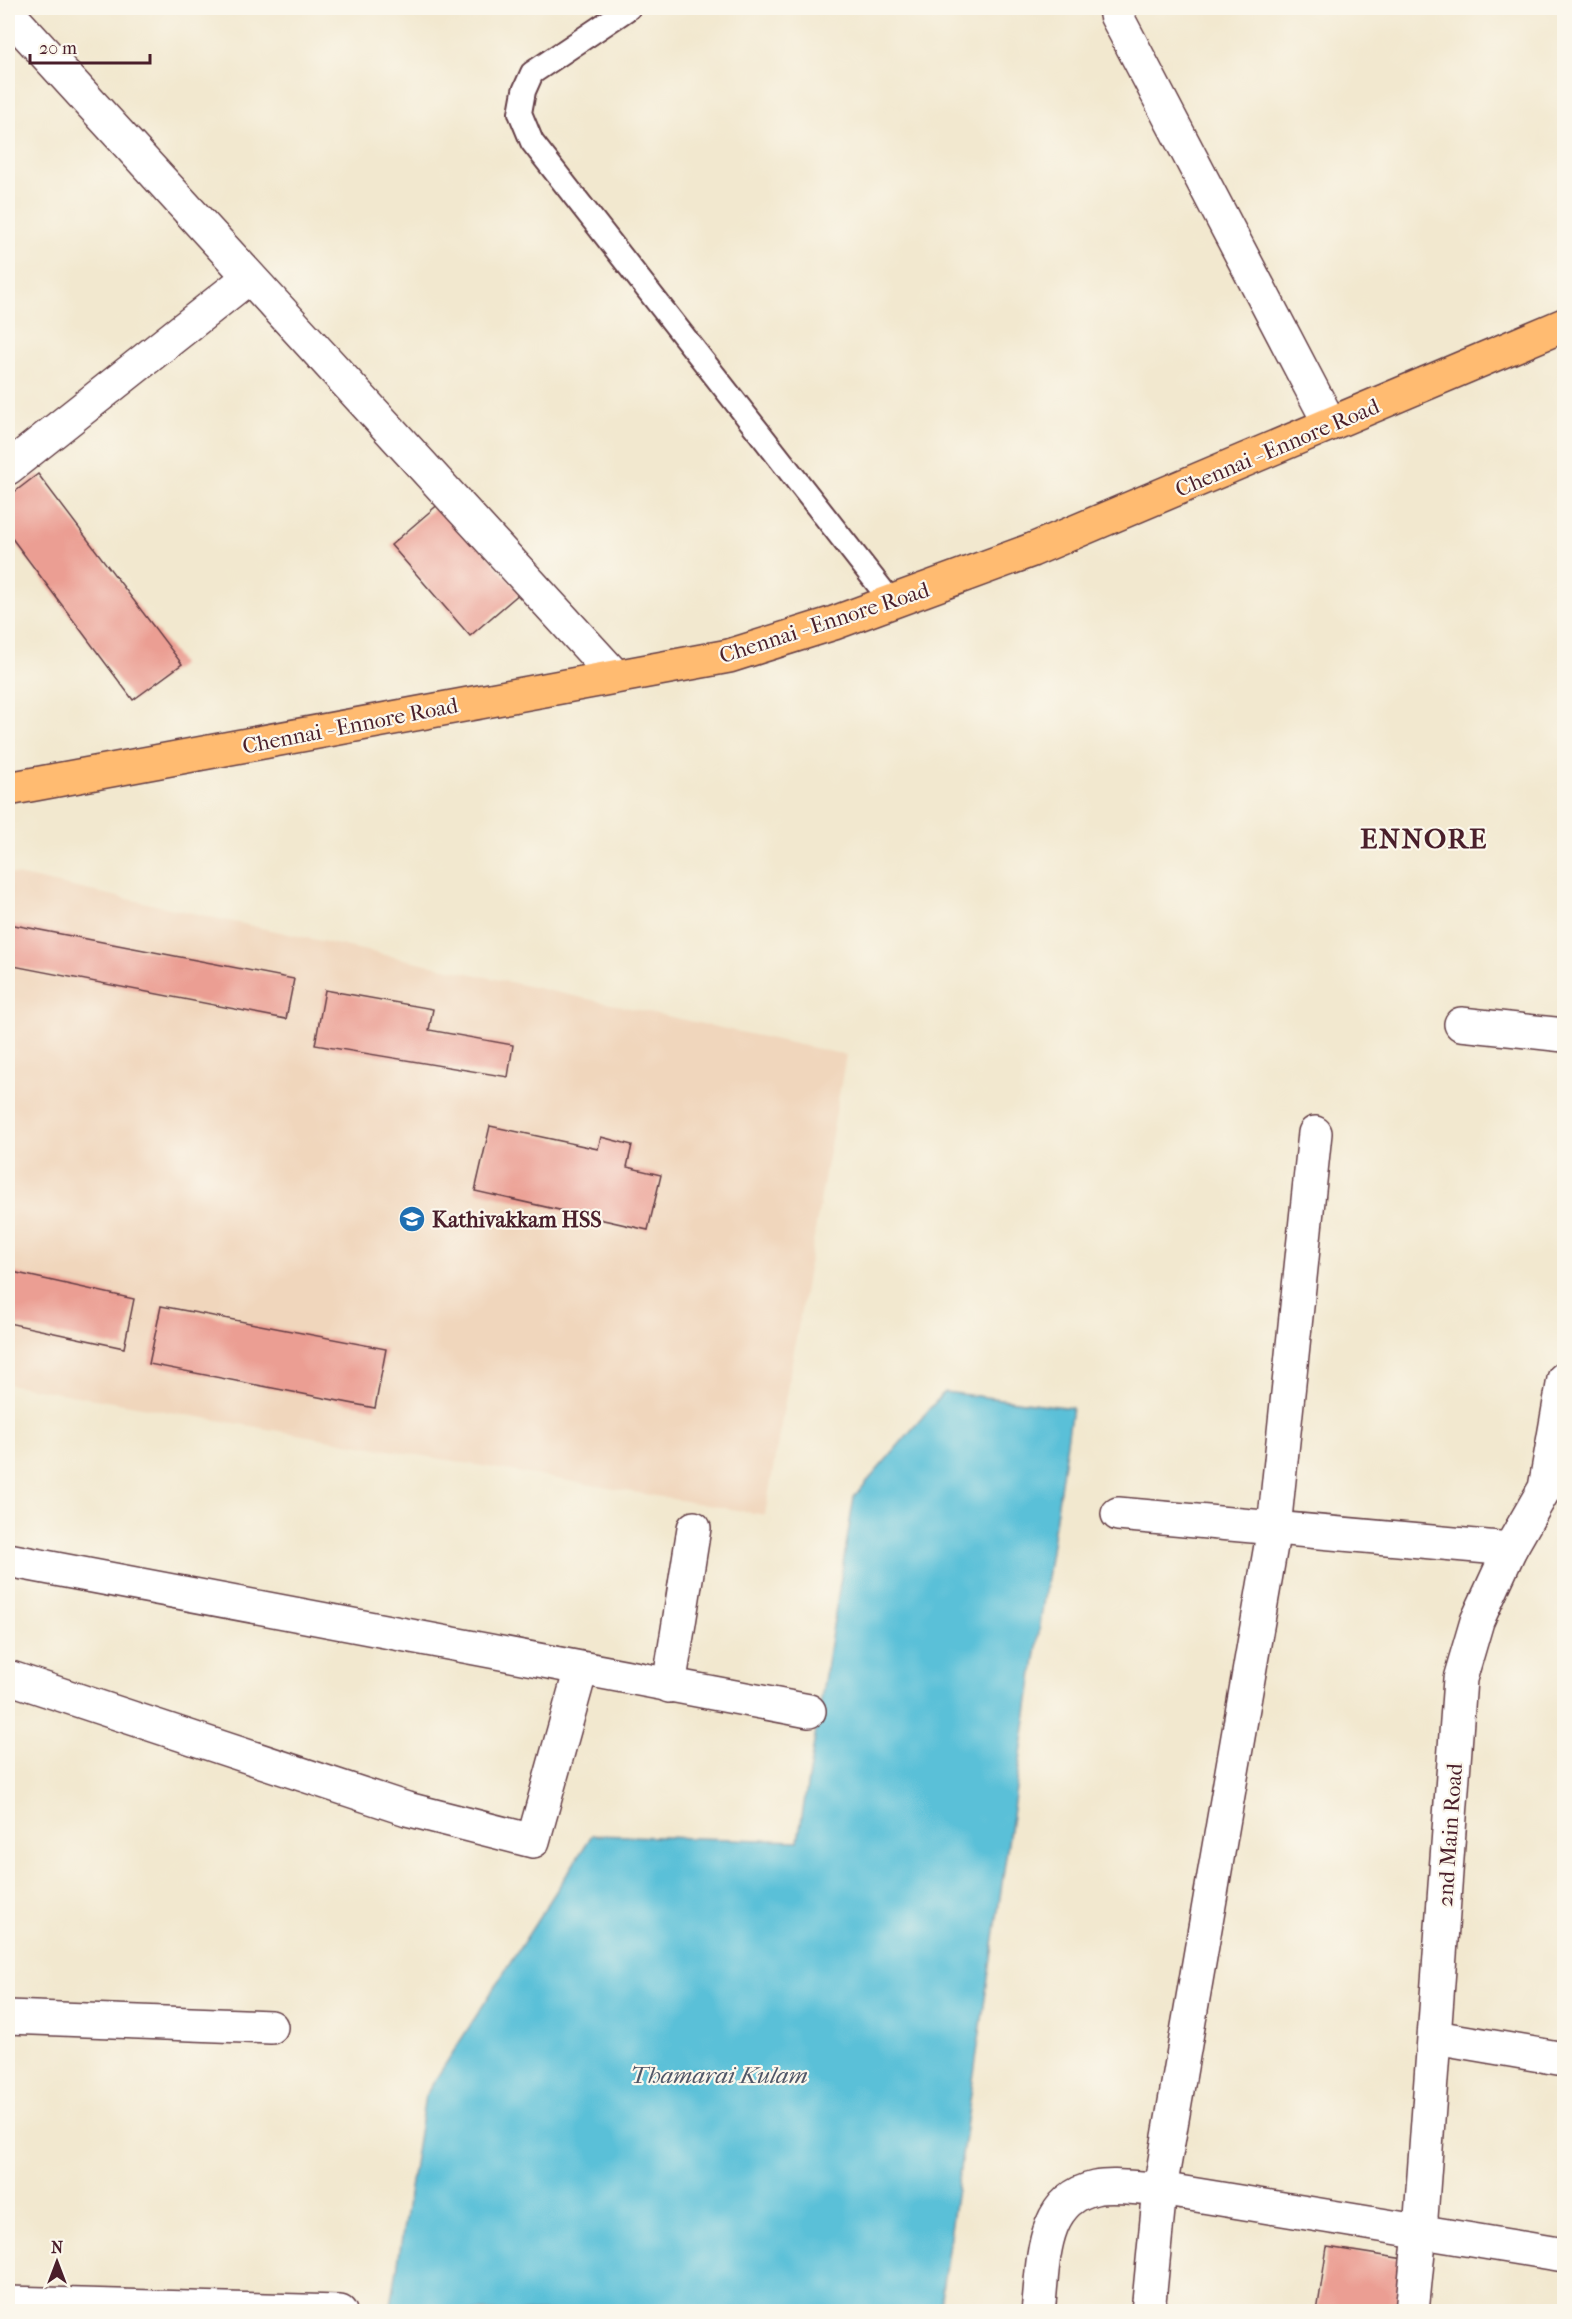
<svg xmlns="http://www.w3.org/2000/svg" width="1572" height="2319" viewBox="0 0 1572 2319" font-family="'IM FELL French Canon',serif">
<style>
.built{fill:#f0d6bc}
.water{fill:#5ac0d8;stroke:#527082;stroke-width:1.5}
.building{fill:#eb9e93}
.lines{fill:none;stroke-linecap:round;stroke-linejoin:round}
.lane-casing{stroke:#633d44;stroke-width:26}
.street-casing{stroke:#633d44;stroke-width:36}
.primary-casing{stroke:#633d44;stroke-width:36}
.lane{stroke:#fff;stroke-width:22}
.street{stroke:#fff;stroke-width:33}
.primary{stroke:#ffbb71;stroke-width:33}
.labels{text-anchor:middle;stroke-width:4.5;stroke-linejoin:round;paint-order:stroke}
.street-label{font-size:22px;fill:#4a1f2b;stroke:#fbf7ec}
.poi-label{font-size:22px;font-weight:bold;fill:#4a1f2b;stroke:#fbf7ec;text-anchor:start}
.water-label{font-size:24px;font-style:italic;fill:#505768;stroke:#fbf7ec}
.district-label{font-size:28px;font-weight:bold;letter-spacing:1.5px;fill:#4a1f2b;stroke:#fbf7ec}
</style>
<rect width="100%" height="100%" fill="#fbf7ec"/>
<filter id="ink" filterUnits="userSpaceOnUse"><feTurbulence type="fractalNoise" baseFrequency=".0167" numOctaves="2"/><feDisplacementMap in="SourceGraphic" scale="12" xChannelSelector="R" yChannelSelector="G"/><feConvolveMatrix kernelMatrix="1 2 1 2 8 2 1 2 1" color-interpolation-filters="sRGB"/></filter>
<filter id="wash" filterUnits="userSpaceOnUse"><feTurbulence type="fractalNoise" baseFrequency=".008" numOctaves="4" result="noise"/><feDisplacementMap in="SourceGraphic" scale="24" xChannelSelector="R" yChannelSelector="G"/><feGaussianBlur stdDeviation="1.35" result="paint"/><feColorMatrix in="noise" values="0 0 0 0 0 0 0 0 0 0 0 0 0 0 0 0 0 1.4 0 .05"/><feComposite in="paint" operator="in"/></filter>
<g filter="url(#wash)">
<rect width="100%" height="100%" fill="#f2e8cf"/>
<!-- built -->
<path class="built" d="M8 873 846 1055 765 1515 8 1384Z"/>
<!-- water -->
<path class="water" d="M944 1392 1072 1408 939 2311 390 2312 425 2096 592 1835 798 1841 854 1497Z"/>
<g id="blocks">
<!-- building -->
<g class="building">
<path d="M38 474 182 664 133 700 8 533V497Z"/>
<path d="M441 502 520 593 470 636 391 545Z"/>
<path d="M9 924 294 979 286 1019 8 965Z"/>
<path d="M325 990 433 1009 429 1030 513 1045 508 1077 315 1045Z"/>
<path d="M490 1126 598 1149 601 1137 632 1145 627 1167 661 1175 648 1230 475 1191Z"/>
<path d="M8 1271 134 1299 124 1348 8 1323Z"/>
<path d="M161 1306 386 1349 375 1408 149 1364Z"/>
<path d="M1327 2247 1404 2259 1396 2312H1317Z"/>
</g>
</g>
</g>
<g filter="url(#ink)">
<use href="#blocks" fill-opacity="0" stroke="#633d44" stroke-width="1.5"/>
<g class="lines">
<defs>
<path id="lane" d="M629 8 532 73 524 91 520 113 532 142 891 601"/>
<g id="street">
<path d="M1115 8 1116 15 1330 424"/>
<path d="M8 13 615 676"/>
<path d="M8 468 248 278"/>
<path d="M1461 1024 1564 1035"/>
<path d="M1118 1514 1510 1549"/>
<path d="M8 1560 809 1711"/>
<path d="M8 1677 407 1809 533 1841 581 1669"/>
<path d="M669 1686 694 1528"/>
<path d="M8 2017 271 2027"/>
<path d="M1435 2037 1564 2059"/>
<path d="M8 2303 340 2312"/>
<path d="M1038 2312C1044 2266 1039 2200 1095 2188 1114 2184 1140 2189 1160 2189L1564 2255"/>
<path d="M1148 2312 1160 2189 1274 1528 1315 1133"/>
<path d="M1412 2312 1420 2231 1460 1679 1477 1621 1510 1549 1545 1488 1564 1379"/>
</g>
<path id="primary" d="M8 789 729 656 834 623 1032 550 1564 325"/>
</defs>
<!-- lane casing -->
<use href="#lane" class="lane-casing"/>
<!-- street casing -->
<use href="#street" class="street-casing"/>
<!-- primary casing -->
<use href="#primary" class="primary-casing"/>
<!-- lane -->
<use href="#lane" class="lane"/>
<!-- street -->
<use href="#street" class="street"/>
<!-- primary -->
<use href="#primary" class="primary"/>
</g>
</g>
<!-- icons -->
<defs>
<symbol id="school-disc" viewBox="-11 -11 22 22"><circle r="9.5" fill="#1f6fb2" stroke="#fbf7ec"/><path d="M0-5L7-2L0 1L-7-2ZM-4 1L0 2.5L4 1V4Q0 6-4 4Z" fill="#fff"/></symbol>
</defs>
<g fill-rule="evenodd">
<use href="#school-disc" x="397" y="1204" width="30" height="30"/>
</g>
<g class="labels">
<!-- street labels -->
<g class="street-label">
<text transform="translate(1277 447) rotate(-23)" y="8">Chennai - Ennore Road</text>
<text transform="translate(824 622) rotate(-18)" y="8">Chennai - Ennore Road</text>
<text transform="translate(350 725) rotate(-11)" y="8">Chennai - Ennore Road</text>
<text transform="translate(1449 1835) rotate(-86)" y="8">2nd Main Road</text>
</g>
<!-- poi labels -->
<g class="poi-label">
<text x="432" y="1227">Kathivakkam HSS</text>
</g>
<!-- water labels -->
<g class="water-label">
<text x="719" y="2083">Thamarai Kulam</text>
</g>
<!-- district labels -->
<g class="district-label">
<text x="1424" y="848">ENNORE</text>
</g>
</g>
<!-- margin -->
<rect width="1572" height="2319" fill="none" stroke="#fbf7ec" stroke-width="30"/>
<!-- north arrow -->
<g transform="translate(57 2262)" stroke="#fbf7ec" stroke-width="4.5" paint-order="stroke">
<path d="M0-4.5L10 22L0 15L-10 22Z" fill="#4a1f2b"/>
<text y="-9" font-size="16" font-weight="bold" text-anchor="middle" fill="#4a1f2b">N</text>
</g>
<!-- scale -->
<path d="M30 54v9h120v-9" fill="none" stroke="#4a1f2b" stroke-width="3"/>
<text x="39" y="54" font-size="18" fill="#4a1f2b" stroke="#fbf7ec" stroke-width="4.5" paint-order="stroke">20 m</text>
</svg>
